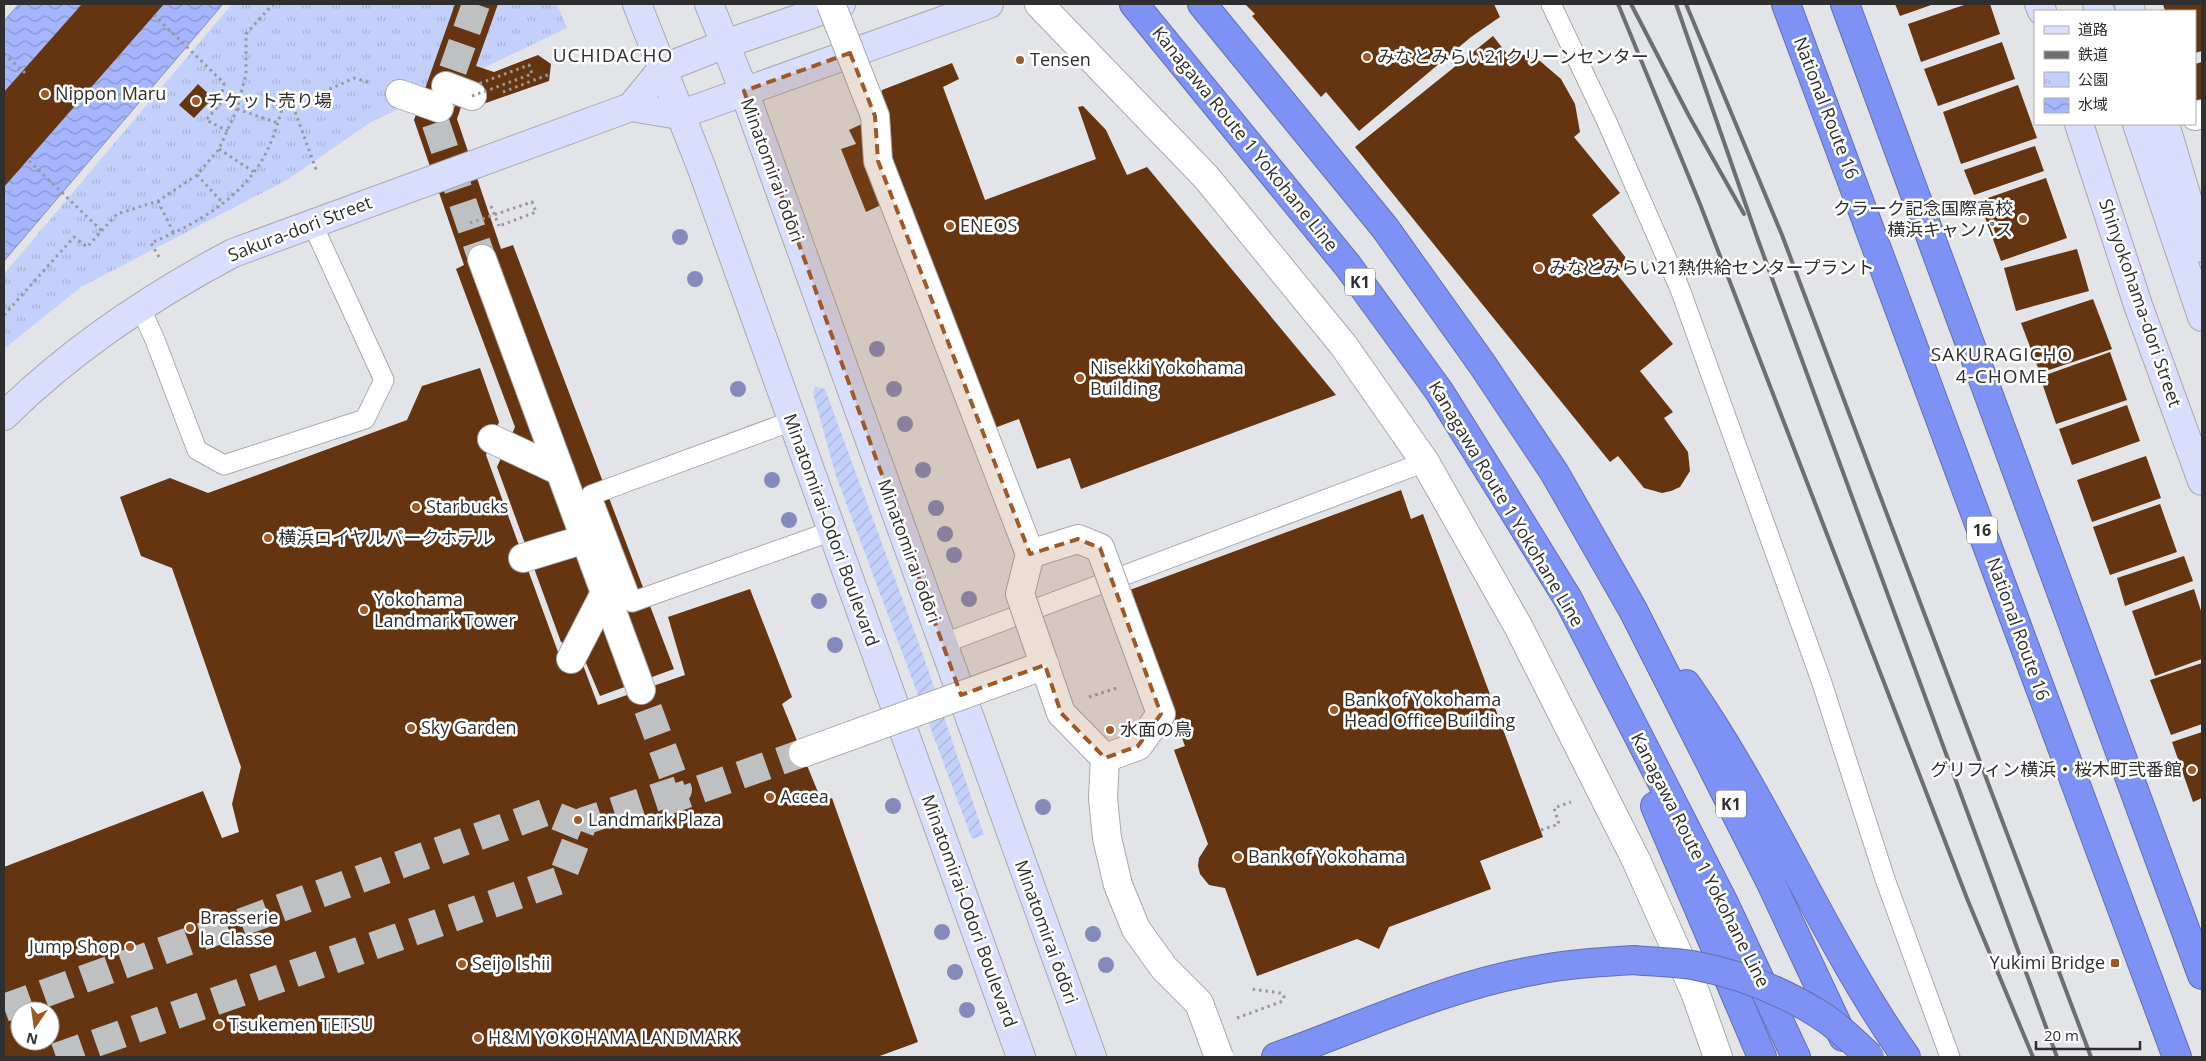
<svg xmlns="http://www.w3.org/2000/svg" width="2206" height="1061" viewBox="0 0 2206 1061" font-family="'Open Sans','Noto Sans JP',sans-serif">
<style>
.park{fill:url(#park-tufts)}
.garden{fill:url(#garden-furrows)}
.water{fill:url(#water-waves);stroke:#828ec0}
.building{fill:#643510;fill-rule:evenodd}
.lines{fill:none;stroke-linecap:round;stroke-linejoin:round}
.street-tunnel{stroke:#bfc0c2;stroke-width:28;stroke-dasharray:28 14;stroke-linecap:butt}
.lane-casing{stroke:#a8a9ad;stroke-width:21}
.street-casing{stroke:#a8a9ad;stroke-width:30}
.secondary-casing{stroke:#a8a9ad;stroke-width:30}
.highway-casing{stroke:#626faf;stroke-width:30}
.path{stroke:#98989a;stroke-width:3;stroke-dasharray:2.5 4;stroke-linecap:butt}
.lane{stroke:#fff;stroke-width:19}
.street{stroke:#fff;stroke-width:28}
.secondary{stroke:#d8defc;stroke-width:28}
.highway{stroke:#7e91f4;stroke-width:28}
.rail{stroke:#6d6e70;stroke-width:4}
.street-bridge-casing{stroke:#a8a9ad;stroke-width:30;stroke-linecap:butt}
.highway-bridge-casing{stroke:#626faf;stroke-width:30;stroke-linecap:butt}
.path-bridge{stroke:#98989a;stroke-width:3;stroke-dasharray:2.5 4;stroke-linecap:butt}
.street-bridge{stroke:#fff;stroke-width:28}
.highway-bridge{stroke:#7e91f4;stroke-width:28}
.tree{fill:#848ab9}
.marked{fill:#9d5a28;fill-opacity:0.2;stroke:#9d5a28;stroke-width:4;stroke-dasharray:10 6;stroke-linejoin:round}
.poi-dot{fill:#9d5a28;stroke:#fff;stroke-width:2}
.labels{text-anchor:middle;stroke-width:5;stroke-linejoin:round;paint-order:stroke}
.shield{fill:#fff;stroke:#6d6d6e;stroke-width:1}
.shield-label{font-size:16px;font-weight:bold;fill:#2f2f30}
.poi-label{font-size:18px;fill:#2f2f30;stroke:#fff;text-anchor:start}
.street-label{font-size:18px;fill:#2f2f30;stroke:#fff}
.neighbourhood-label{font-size:19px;letter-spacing:1px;fill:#2f2f30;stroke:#fff}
</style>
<defs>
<pattern id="park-tufts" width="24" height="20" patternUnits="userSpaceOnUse" patternTransform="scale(1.25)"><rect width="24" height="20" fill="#c4d0fc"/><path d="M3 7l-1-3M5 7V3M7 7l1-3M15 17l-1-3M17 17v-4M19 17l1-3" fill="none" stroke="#a9b3d8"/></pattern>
<pattern id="garden-furrows" width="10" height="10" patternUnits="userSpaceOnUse" patternTransform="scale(1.25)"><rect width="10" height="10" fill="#c4d0fc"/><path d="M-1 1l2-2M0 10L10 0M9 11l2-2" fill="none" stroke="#a9b3d8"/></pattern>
<pattern id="water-waves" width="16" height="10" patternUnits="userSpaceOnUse" patternTransform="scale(1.25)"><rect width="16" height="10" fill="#a5b6fe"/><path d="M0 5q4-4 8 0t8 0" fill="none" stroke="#8794ce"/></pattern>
</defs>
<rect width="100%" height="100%" fill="#e3e4e7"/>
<!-- park -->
<path class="park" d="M232 4H557L567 28 371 122 287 180 81 287 4 349V274Z"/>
<!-- garden -->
<path class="garden" d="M815 386 825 389 922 652 984 835 972 839 836 476 813 393Z"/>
<!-- water -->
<path class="water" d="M19 4H223L4 261V21Z"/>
<!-- building -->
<g class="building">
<path d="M82 4H164L4 187V92Z"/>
<path d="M455 4H498L476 66 494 72 538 55 551 64 549 81 483 104 464 98 457 119 501 249 513 245 674 669 600 696 580 649 561 642 497 467 515 427 456 269 464 265 414 120Z"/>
<path d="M1245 4H1494L1500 17 1471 37 1359 131 1326 92 1321 97 1252 16 1255 14Z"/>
<path d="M1895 4H1934L1900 16Z"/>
<path d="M1967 4H1990L2000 34 1921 62 1908 24Z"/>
<path d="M2163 4H2202V51L2195 53V11H2165Z"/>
<path d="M1493 36 1508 55 1513 51 1540 61 1561 79 1575 104 1580 132 1574 137 1620 193 1592 215 1630 263 1617 274 1673 344 1640 371 1673 412 1664 418 1688 452 1690 471 1680 487 1671 491 1662 493 1644 488 1618 456 1610 462 1355 147Z"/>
<path d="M2002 42 2015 79 1938 106 1924 69Z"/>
<path d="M2202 62V105L2195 108V64Z"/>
<path d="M952 63 959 79 943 87 985 200 1096 159 1078 107 1083 106 1106 130 1127 175 1147 167 1336 395 1081 489 1070 458 1037 469 1019 419 970 437 881 205 866 212 841 149 856 144 849 130 864 123 859 113 880 103 882 90Z"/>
<path d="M198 84 213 98 194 118 179 105Z"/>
<path d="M2018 85 2037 138 1961 164 1943 112Z"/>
<path d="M2035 146 2044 171 1974 195 1964 170Z"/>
<path d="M2046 178 2067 238 2001 261 1979 201Z"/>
<path d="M2077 249 2089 291 2016 311 2004 268Z"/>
<path d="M2093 299 2112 349 2040 373 2021 323Z"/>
<path d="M2110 352 2127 400 2056 424 2040 377Z"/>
<path d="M480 368 499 422 486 455 558 652 583 665 598 705 685 675 668 617 750 589 792 697 782 704 822 802 832 798 918 1042 877 1057H4V867L203 791 222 838 239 832 232 804 241 767 172 568 141 556 120 497 170 478 208 493 407 420 422 386ZM20 1011H50V1041H20Z"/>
<path d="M2127 405 2140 441 2072 465 2059 429Z"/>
<path d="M2146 456 2161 498 2092 522 2077 480Z"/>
<path d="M1401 490 1411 519 1423 514 1543 837 1480 861 1491 889 1389 927 1379 949 1357 939 1257 976 1225 888 1209 885 1200 874 1198 866 1199 858 1208 844 1174 750 1185 746 1127 591Z"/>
<path d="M2160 504 2177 552 2110 575 2093 527Z"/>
<path d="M2184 556 2193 581 2125 606 2117 578Z"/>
<path d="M2194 589 2202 614V659L2155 676 2132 611Z"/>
<path d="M2202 663V724L2171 735 2150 680Z"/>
<path d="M2202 732V798L2193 802 2172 742Z"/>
</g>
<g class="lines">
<!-- street-tunnel -->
<g class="street-tunnel">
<path d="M476 4 435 121 482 259"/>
<path d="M661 803 803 753"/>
<path d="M4 1008 546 812 588 829"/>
<path d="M56 1057 561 880 584 821 678 790 641 690"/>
</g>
<defs>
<g id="lane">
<path d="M1551 4 1607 122 1680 289 1821 680 1885 879 1950 1057"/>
<path d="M140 307 155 340 197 450 224 465 365 419 384 380 312 223"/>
<path d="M792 421 591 495 632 602 832 531"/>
<path d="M942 644 1425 462"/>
</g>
<g id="street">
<path d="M1039 4 1206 177 1344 346 1425 462 1518 626 1636 860 1695 992 1718 1057"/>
<path d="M446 86 472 96"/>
<path d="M400 94 439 108"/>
<path d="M2195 116 2202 114"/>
<path d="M482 259 641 690"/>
<path d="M492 439 560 471"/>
<path d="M523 558 585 539"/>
<path d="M571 659 605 593"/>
</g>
<g id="secondary">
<path d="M637 4 702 169 1021 1057"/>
<path d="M709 4 744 91 1092 1057"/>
<path d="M2039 4 2042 11"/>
<path d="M2097 4 2100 11"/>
<path d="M2129 4 2131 11"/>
<path d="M631 107 662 69 725 44 841 4"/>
<path d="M2079 124 2138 305 2202 481"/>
<path d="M2137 124 2202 317"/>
<path d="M2165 124 2202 248"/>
<path d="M4 416C71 350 150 297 233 253L631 107 679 115 989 4"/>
</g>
<g id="highway">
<path d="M1134 4 1348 266 1439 391 1502 492 1568 599 1724 903 1796 1057"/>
<path d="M1202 4 1385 228 1482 364 1554 472 1633 610 1770 881 1843 1037"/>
<path d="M1786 4 2177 1057"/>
<path d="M1845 4 2202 975"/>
<path d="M1686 684C1769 802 1823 939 1906 1057"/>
<path d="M1655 806 1762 1057"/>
<path d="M1276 1057C1360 1027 1444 987 1532 971 1566 964 1600 962 1634 960"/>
</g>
</defs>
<!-- lane casing -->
<use href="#lane" class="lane-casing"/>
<!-- street casing -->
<use href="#street" class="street-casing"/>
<!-- secondary casing -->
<use href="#secondary" class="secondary-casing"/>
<!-- highway casing -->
<use href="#highway" class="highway-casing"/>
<!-- path -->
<g class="path">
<path d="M154 15 224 83 220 104 206 120 228 131"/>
<path d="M4 54 25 73"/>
<path d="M503 92 550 74"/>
<path d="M293 106 317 172"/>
<path d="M237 109 278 123"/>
<path d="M219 149 254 172"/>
<path d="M29 161 102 231"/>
<path d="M197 175 223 203"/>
<path d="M158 201 174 234"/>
<path d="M491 206 499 226"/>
<path d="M159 257 151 243C189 227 229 206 254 172 269 153 277 128 283 105L293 106 354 78 371 83"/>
<path d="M4 315 74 237 87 247 117 214 158 201 197 175 219 149 237 109 246 74V34L273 4"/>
<path d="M1089 697 1117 688"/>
<path d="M1541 830 1559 824 1554 808 1571 802"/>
<path d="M1237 1018 1283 1001 1284 996 1281 993 1251 989"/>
</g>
<!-- lane -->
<use href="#lane" class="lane"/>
<!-- street -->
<use href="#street" class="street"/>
<!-- secondary -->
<use href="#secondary" class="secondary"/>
<!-- highway -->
<use href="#highway" class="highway"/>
<!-- rail -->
<g class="rail">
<path d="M1618 4 1700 204 1968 901 2033 1057"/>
<path d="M1631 4 1689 116 1744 214"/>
<path d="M1676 4 1758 240 2057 1057"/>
<path d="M1686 4 1782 235 2091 1057"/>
</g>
<defs>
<g id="street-bridge">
<path d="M831 4 875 116 878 161 1030 554 1020 594 1061 713 1105 758 1103 798 1107 838 1118 885 1136 929 1164 968 1199 1003 1219 1057"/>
<path d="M1030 554 1078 539 1100 548 1161 714 1138 746 1105 758"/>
<path d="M803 753 1045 665"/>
</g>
<path id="highway-bridge" d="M1634 960C1653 962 1673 962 1692 965 1735 973 1780 990 1817 1013 1837 1025 1854 1042 1870 1057"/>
</defs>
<!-- street-bridge casing -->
<use href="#street-bridge" class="street-bridge-casing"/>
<!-- highway-bridge casing -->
<use href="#highway-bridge" class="highway-bridge-casing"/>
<!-- path-bridge -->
<g class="path-bridge">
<path d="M472 96 532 74 529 65 478 84"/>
<path d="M470 223 532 202 536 212 499 226"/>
</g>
<!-- street-bridge -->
<use href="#street-bridge" class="street-bridge"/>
<!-- highway-bridge -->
<use href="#highway-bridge" class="highway-bridge"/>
</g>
<!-- trees -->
<g class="tree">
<circle cx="680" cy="237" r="8"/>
<circle cx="695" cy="279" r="8"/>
<circle cx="877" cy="349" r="8"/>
<circle cx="738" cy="389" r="8"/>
<circle cx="894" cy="389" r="8"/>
<circle cx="905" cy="424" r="8"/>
<circle cx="923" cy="470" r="8"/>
<circle cx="772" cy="480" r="8"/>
<circle cx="936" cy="508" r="8"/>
<circle cx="789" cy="520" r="8"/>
<circle cx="945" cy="534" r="8"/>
<circle cx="954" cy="555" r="8"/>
<circle cx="969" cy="599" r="8"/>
<circle cx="819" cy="601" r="8"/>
<circle cx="835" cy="645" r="8"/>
<circle cx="893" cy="806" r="8"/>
<circle cx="1043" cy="807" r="8"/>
<circle cx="942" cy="932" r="8"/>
<circle cx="1093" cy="934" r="8"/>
<circle cx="1106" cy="965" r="8"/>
<circle cx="955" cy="972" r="8"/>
<circle cx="967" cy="1010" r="8"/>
</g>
<!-- marked area -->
<path class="marked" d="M850 53 875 116 878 161 1030 554 1078 539 1100 548 1161 714 1138 746 1105 758 1061 713 1045 665 961 695 744 91Z"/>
<!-- markers -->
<g class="poi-dot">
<circle cx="1367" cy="57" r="5"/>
<circle cx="1020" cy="60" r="5"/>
<circle cx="45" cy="94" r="5"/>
<circle cx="196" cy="101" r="5"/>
<circle cx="2023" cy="219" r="5"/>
<circle cx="950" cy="226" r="5"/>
<circle cx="1539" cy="268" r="5"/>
<circle cx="1080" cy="378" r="5"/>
<circle cx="416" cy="507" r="5"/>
<circle cx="268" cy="538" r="5"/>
<circle cx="364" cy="610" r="5"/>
<circle cx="1334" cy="710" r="5"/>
<circle cx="411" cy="728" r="5"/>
<circle cx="1110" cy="730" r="5"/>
<circle cx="2192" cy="770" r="5"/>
<circle cx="770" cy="797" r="5"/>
<circle cx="578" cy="820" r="5"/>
<circle cx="1238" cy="857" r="5"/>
<circle cx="190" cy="928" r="5"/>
<circle cx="130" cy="947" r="5"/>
<rect x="2110" y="958" width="10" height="10" rx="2.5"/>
<circle cx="462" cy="964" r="5"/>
<circle cx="219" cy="1025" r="5"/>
<circle cx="478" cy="1038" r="5"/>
</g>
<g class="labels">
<!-- shield labels -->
<g class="shield">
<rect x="1345" y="268.5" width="30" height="27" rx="4"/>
<rect x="1967" y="516.5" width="30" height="27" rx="4"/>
<rect x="1716" y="790.5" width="30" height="27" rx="4"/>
</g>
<g class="shield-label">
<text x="1360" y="288">K1</text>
<text x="1982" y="536">16</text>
<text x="1731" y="810">K1</text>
</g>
<!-- poi labels -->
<g class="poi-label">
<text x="1377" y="63">みなとみらい21クリーンセンター</text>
<text x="1030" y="66">Tensen</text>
<text x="55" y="100">Nippon Maru</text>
<text x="206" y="107">チケット売り場</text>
<text x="2013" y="215" text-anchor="end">クラーク記念国際高校<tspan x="2013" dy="21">横浜キャンパス</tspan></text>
<text x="960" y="232">ENEOS</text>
<text x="1549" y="274">みなとみらい21熱供給センタープラント</text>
<text x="1090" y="374">Nisekki Yokohama<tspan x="1090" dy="21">Building</tspan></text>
<text x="426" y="513">Starbucks</text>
<text x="278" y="544">横浜ロイヤルパークホテル</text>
<text x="374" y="606">Yokohama<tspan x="374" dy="21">Landmark Tower</tspan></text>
<text x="1344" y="706">Bank of Yokohama<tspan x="1344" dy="21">Head Office Building</tspan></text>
<text x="421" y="734">Sky Garden</text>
<text x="1120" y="736">水面の鳥</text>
<text x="2182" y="776" text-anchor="end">グリフィン横浜・桜木町弐番館</text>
<text x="780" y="803">Accea</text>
<text x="588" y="826">Landmark Plaza</text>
<text x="1248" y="863">Bank of Yokohama</text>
<text x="200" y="924">Brasserie<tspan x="200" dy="21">la Classe</tspan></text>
<text x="120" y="953" text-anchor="end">Jump Shop</text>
<text x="2105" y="969" text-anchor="end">Yukimi Bridge</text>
<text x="472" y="970">Seijo Ishii</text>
<text x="229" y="1031">Tsukemen TETSU</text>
<text x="488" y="1044">H&amp;M YOKOHAMA LANDMARK</text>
</g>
<!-- street labels -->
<g class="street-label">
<text transform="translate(1826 108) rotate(69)" y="6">National Route 16</text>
<text transform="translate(1245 139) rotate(51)" y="6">Kanagawa Route 1 Yokohane Line</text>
<text transform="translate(772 170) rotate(70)" y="6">Minatomirai ōdōri</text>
<text transform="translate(300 229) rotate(-21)" y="6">Sakura-dori Street</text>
<text transform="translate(2140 303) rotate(71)" y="6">Shinyokohama-dori Street</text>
<text transform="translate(1506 504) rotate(59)" y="6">Kanagawa Route 1 Yokohane Line</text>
<text transform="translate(831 530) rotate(70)" y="6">Minatomirai-Odori Boulevard</text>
<text transform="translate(909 551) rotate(70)" y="6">Minatomirai ōdōri</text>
<text transform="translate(2018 629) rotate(70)" y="6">National Route 16</text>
<text transform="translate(1700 860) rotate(63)" y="6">Kanagawa Route 1 Yokohane Line</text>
<text transform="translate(969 911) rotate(70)" y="6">Minatomirai-Odori Boulevard</text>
<text transform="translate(1046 932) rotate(70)" y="6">Minatomirai ōdōri</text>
</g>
<!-- neighbourhood labels -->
<g class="neighbourhood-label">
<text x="613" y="62">UCHIDACHO</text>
<text x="2002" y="361">SAKURAGICHO<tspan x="2002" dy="22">4-CHOME</tspan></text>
</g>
</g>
<!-- border -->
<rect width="2206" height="1061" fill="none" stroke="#2f2f30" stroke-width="10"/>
<!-- legend -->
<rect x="2034" y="10" width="162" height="115" fill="#ffffff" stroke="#acacac"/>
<rect x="2044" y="26" width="25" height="8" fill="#d8defc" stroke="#acacac"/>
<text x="2078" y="35" font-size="15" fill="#2f2f30">道路</text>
<rect x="2044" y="51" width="25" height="8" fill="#6d6e70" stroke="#acacac"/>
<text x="2078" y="60" font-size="15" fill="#2f2f30">鉄道</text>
<rect x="2044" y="72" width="25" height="15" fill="url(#park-tufts)" stroke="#acacac"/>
<text x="2078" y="85" font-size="15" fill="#2f2f30">公園</text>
<rect x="2044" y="98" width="25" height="15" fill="url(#water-waves)" stroke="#acacac"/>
<text x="2078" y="110" font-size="15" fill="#2f2f30">水域</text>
<!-- north arrow -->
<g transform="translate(35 1026) rotate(193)"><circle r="24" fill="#ffffff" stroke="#acacac"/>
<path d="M0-4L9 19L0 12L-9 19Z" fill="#9d5a28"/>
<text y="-8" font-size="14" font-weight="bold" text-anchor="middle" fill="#2f2f30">N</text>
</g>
<!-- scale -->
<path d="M2036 1041v8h104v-8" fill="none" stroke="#2f2f30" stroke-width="2.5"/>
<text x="2044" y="1041" font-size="15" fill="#2f2f30" stroke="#ffffff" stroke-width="4" paint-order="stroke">20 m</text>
</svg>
